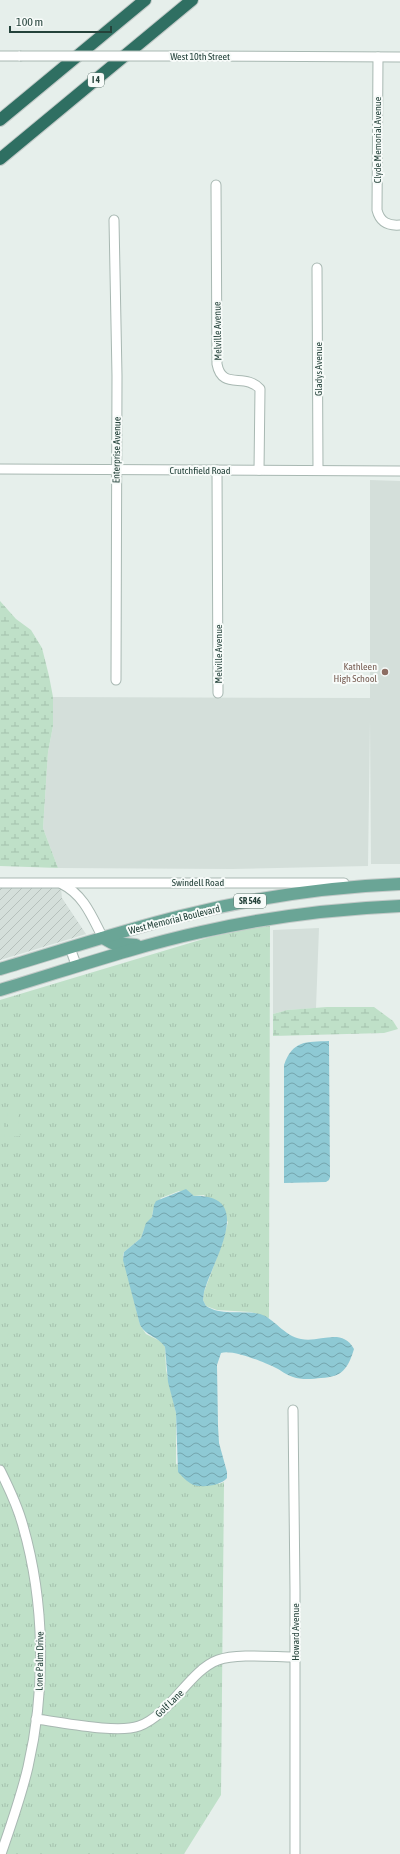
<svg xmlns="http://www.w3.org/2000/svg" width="400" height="1854" viewBox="0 0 400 1854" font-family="'Asap Condensed',sans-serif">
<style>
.built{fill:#d4dfda}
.industrial{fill:url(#industrial-furrows)}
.grass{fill:url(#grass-tufts)}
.wetland{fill:url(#wetland-marsh)}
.pitch{fill:#bfe0c8}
.water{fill:url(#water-waves)}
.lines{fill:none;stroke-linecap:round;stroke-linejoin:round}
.minor-casing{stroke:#a8b8b2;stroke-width:11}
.major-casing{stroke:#c2cac8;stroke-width:14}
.highway-casing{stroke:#c2cac8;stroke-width:14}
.minor{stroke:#fff;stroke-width:9}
.major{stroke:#6aa596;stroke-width:12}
.highway{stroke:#2f6f62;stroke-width:12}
.minor-bridge-casing{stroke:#a8b8b2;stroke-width:11;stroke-linecap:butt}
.minor-bridge{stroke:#fff;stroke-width:9}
.education-dot{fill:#8d6e63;stroke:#f7fbf9;stroke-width:1.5}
.labels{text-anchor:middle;stroke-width:4;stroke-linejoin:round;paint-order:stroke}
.shield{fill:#f7fbf9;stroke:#637a73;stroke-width:1}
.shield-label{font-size:9px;font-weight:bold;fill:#24423a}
.street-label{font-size:10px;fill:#24423a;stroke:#f7fbf9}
.education-label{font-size:10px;fill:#785e54;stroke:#f7fbf9;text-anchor:end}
</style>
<defs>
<pattern id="industrial-furrows" width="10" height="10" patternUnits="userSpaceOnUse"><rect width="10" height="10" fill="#d4dfda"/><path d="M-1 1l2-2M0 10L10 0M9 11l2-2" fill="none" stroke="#b6c1bc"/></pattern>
<pattern id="grass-tufts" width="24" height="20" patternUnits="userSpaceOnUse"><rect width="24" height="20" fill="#bfe0c8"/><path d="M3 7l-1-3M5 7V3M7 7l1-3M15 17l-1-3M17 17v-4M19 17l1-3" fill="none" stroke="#a4c1ad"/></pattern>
<pattern id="wetland-marsh" width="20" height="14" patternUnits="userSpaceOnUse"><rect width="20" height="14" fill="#bfe0c8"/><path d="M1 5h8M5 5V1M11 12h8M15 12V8" fill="none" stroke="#a4c1ad"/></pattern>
<pattern id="water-waves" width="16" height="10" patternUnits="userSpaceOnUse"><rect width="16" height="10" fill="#8ec9d4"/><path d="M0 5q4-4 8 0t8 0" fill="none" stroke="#74a5ad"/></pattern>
</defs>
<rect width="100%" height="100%" fill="#e6efeb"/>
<!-- built -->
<g class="built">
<path d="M370 480 400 481V864H371L370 721 368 866 232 869 58 868 43 828 48 752 53 726V697L370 698Z"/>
<path d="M319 928 316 1008 287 1010 273 1014V930Z"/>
</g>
<!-- industrial -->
<path class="industrial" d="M0 887 61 888 62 898 86 934 0 960Z"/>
<!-- grass -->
<path class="grass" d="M270 924 269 1318 251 1312 217 1310 206 1306 203 1300 204 1292 222 1244 228 1222 204 1195 194 1196 188 1192 179 1191 161 1198 153 1210 152 1217 144 1229 141 1238 124 1252 123 1256 140 1325 146 1334 162 1342 165 1347 166 1370 176 1413V1464L219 1484 224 1482 221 1795 184 1854H0V1000L210 937Z"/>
<!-- wetland -->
<g class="wetland">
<path d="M0 601 16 619 31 630 42 648 49 676 53 697V726L48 752 43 828 58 868 0 866Z"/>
<path d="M327 1007H374L393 1021 398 1029 384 1033 273 1036V1014L287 1010Z"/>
</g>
<!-- pitch -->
<g class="pitch">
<path d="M18 1112 20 1136 9 1137 7 1113Z"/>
<path d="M0 1113H3L5 1137H0Z"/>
<path d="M64 1838 74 1843 70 1854H57Z"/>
</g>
<!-- water -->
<g class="water">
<path d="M329 1041 330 1177 329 1180 326 1182 284 1183V1065C293 1040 306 1042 329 1041Z"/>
<path d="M186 1189 194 1196C257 1194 212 1262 204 1292L203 1300 206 1306C221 1316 243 1310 260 1314 274 1318 284 1336 301 1339 320 1343 342 1327 354 1349 348 1368 343 1377 321 1378 313 1379 301 1380 293 1377 286 1375 281 1370 274 1367 263 1362 232 1349 221 1353L217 1365 218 1426 219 1443 227 1472V1478C221 1486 198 1489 190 1483 185 1480 181 1475 178 1472L176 1413 168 1382 165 1347C159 1337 146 1336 140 1325L123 1260 124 1252 141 1238 146 1223 152 1217 154 1205 156 1201Z"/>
</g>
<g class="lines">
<defs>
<g id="minor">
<path d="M0 56H20"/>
<path d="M178 56 400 57"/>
<path d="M378 57 377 210C380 222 388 226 400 225"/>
<path d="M216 185 217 364C222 391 245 372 260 389L259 470"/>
<path d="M114 220 117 376 116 680"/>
<path d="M317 268 318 470"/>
<path d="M0 469 400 471"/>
<path d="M217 470 218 693"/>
<path d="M0 883H344"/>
<path d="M62 884C84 895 92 917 103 938"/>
<path d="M70 948 77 967"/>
<path d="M293 1410 295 1590V1854"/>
<path d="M0 1470C9 1488 18 1507 23 1526 45 1603 46 1689 28 1767 21 1797 11 1825 1 1854"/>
<path d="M36 1719C61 1722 117 1734 139 1726 170 1715 190 1670 218 1660 237 1653 274 1657 294 1657"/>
</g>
<g id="major">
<path d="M103 938 112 943 136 945"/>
<path d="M0 969C60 951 120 931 181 916 252 898 326 887 400 884"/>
<path d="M0 990C67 970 133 947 201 932 267 917 333 909 400 906"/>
</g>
<g id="highway">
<path d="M0 120 145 0"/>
<path d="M0 159 192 0"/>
</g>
</defs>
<!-- minor casing -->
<use href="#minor" class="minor-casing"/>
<!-- major casing -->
<use href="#major" class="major-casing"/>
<!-- highway casing -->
<use href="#highway" class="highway-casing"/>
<!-- minor -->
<use href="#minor" class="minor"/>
<!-- major -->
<use href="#major" class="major"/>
<!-- highway -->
<use href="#highway" class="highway"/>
<defs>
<path id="minor-bridge" d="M20 56H178"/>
</defs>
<!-- minor-bridge casing -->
<use href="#minor-bridge" class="minor-bridge-casing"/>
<!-- minor-bridge -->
<use href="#minor-bridge" class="minor-bridge"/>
</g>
<!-- markers -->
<circle class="education-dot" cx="385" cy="672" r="4"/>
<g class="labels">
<!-- shield labels -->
<g class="shield">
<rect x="88" y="73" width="16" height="14" rx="3"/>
<rect x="234" y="894" width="32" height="14" rx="3"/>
</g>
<g class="shield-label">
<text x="96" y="83">I 4</text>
<text x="250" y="904">SR 546</text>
</g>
<!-- street labels -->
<g class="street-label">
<text x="200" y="60">West 10th Street</text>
<text transform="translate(377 140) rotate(-90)" y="4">Clyde Memorial Avenue</text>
<text transform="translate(217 331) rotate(-91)" y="4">Melville Avenue</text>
<text transform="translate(318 369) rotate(-90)" y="4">Gladys Avenue</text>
<text transform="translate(116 450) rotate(-89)" y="4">Enterprise Avenue</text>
<text x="200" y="474">Crutchfield Road</text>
<text transform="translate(218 654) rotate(-90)" y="4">Melville Avenue</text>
<text x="198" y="886">Swindell Road</text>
<text transform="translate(174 919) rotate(-14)" y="4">West Memorial Boulevard</text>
<text transform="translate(295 1632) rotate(-90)" y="4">Howard Avenue</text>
<text transform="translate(39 1661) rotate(-89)" y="4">Lone Palm Drive</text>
<text transform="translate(169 1703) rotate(-44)" y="4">Golf Lane</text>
</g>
<!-- education labels -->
<g class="education-label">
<text x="377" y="670">Kathleen<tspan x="377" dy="12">High School</tspan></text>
</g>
</g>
<!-- scale -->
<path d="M10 26v6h101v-6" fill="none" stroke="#24423a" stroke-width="2"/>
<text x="16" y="26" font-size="12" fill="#24423a" stroke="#f7fbf9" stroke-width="3" paint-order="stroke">100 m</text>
</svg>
